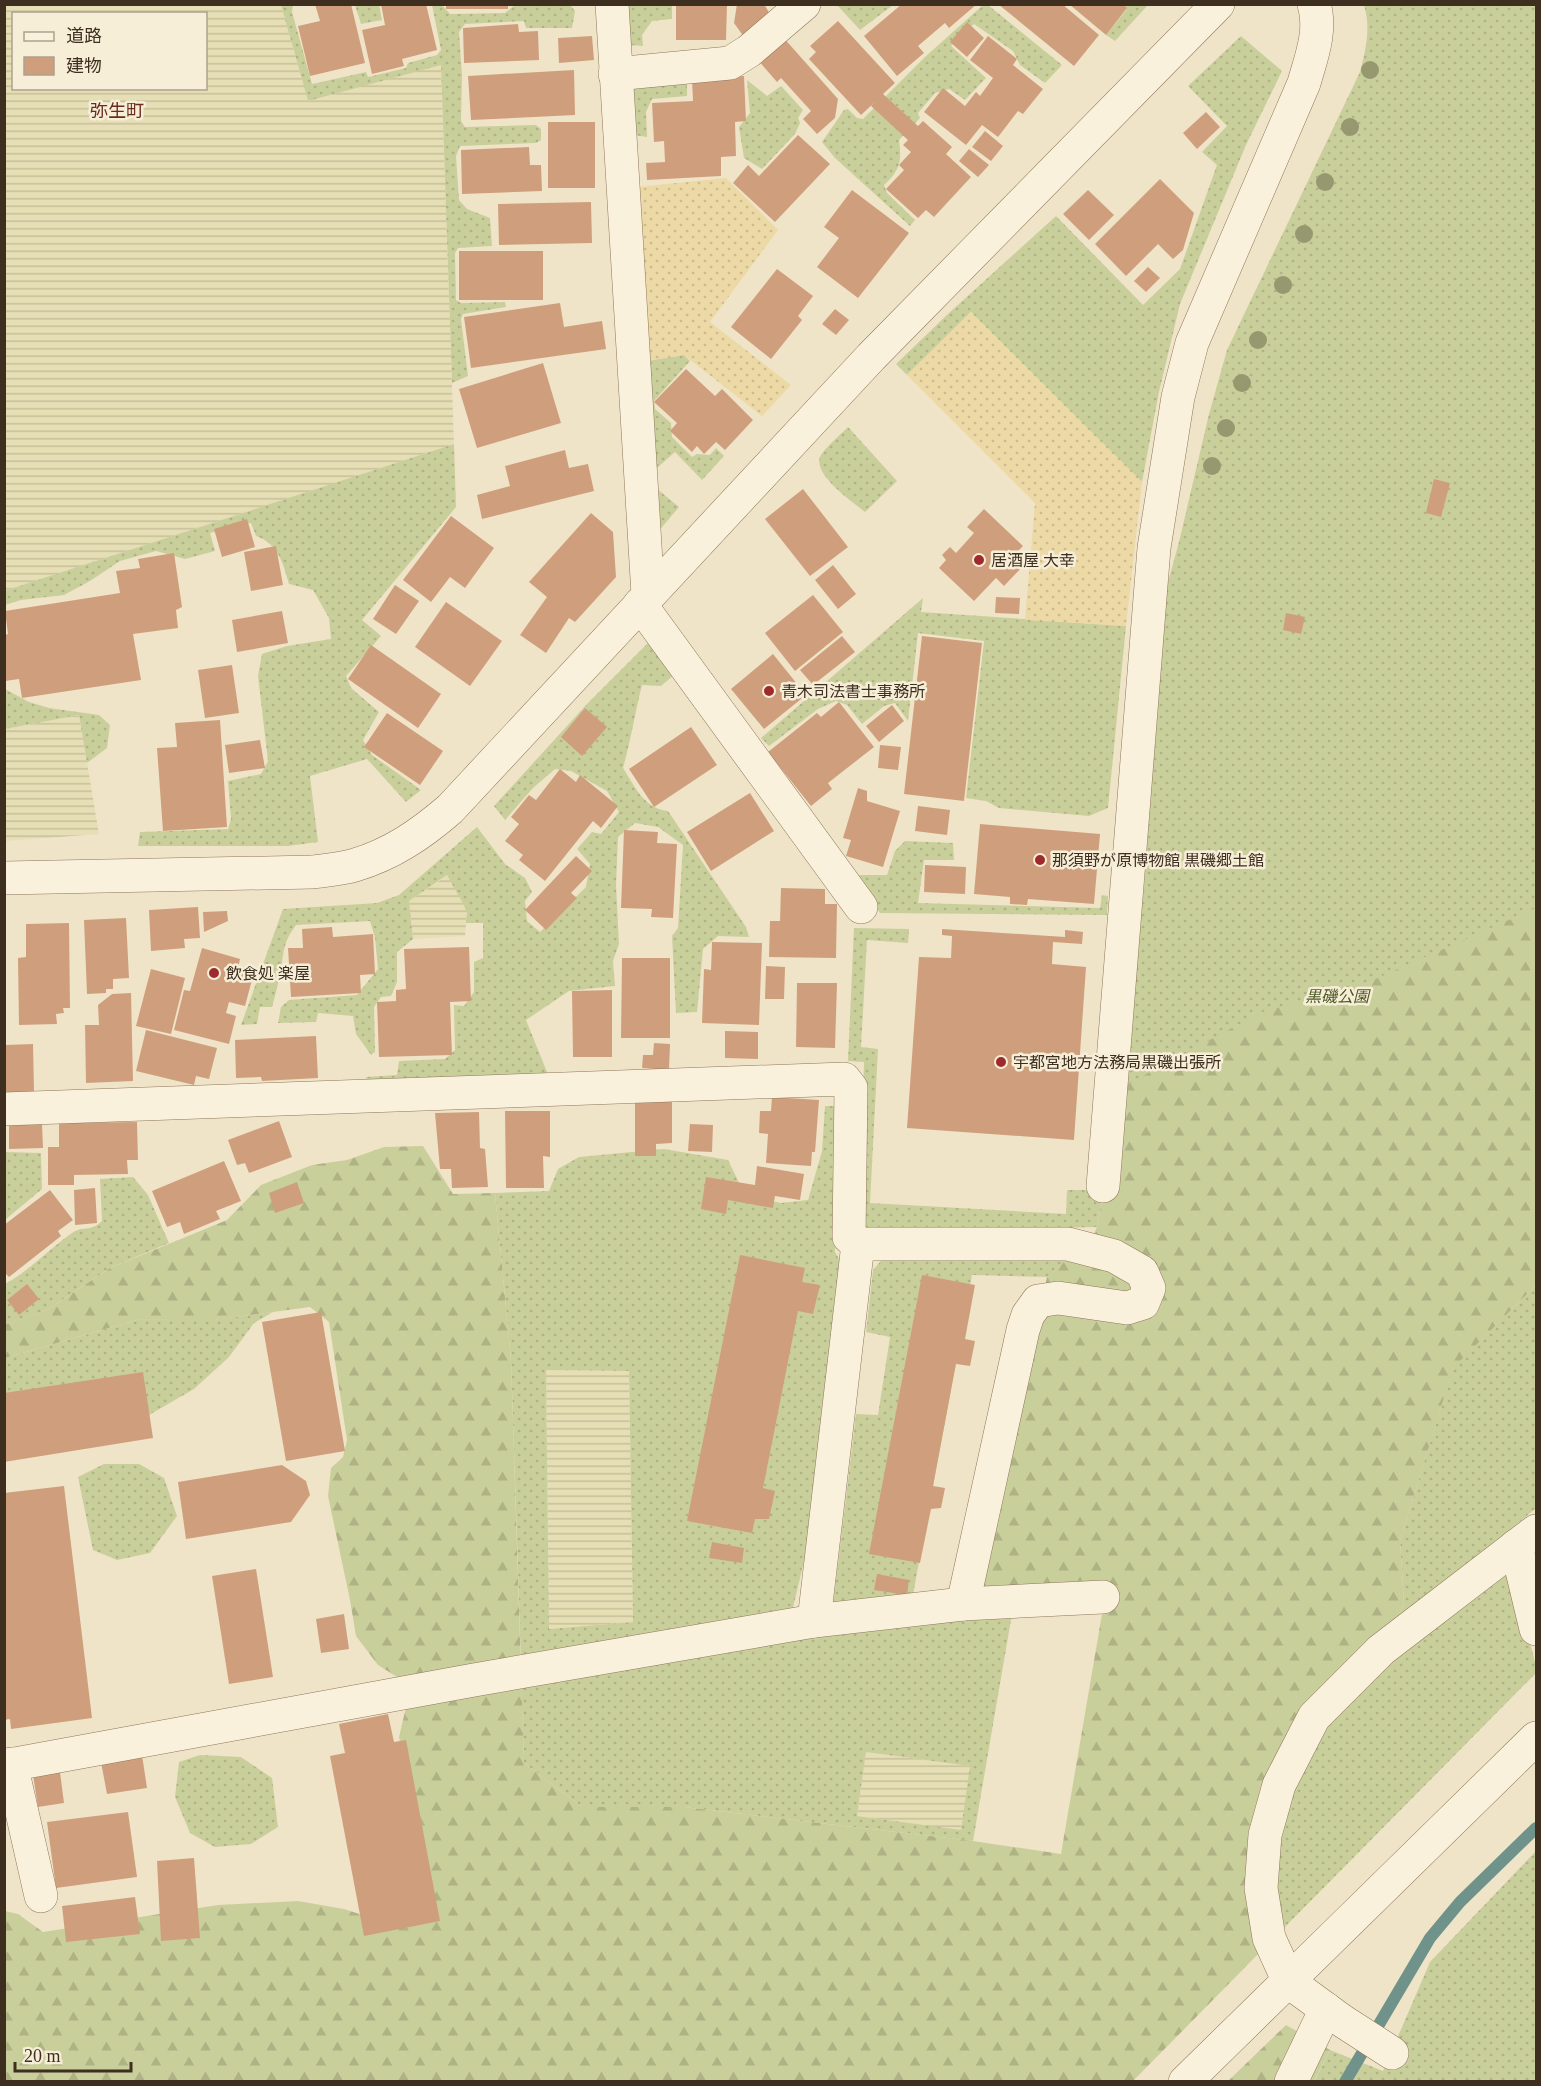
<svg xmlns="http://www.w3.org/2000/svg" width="1541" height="2086" viewBox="0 0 1541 2086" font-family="'Times New Roman','Noto Sans JP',serif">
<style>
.farmland{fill:url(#farmland-rules);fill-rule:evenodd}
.grass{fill:url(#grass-dots);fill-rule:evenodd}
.forest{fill:url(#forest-firs)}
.sand{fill:url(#sand-dots)}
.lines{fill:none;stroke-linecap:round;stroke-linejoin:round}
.stream{stroke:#6f938a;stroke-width:12}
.building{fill:#cf9f7d}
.minor-casing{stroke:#8d765c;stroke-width:34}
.minor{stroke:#faf1dc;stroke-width:33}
.tree{fill:#96986f}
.poi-dot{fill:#9e2a2b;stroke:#f7eed8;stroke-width:2}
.labels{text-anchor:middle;stroke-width:5;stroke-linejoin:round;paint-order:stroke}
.poi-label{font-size:16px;fill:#3d2e20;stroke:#f7eed8;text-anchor:start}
.park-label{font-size:16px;font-style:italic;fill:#4d5a26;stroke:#f7eed8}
.neighbourhood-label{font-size:18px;fill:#6b2e1e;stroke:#f7eed8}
</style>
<defs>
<pattern id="farmland-rules" width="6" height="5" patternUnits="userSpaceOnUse" patternTransform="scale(1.5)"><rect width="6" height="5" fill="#e6deb5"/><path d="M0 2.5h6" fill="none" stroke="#c6bf9b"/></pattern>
<pattern id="grass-dots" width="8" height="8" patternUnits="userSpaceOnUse" patternTransform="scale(1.5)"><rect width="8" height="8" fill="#c9cf9b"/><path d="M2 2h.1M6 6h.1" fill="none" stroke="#aeb285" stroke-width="1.8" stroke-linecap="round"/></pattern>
<pattern id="forest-firs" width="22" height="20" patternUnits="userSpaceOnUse" patternTransform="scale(1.5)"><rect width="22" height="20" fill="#c9cf9b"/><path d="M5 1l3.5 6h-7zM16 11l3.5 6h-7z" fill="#aeb285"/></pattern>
<pattern id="sand-dots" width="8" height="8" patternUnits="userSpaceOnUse" patternTransform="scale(1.5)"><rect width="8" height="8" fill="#ecd9a5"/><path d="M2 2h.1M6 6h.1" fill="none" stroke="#cbbb8e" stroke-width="1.8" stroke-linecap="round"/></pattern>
</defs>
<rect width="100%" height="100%" fill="#f0e4c8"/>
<!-- farmland -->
<g class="farmland">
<path d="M4 5H281L308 101 441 64 454 444 5 591ZM14 14H206V88H14Z"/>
<path d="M79 715 99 834 5 841V729Z"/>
<path d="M448 875 467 911 465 936 413 939 409 901Z"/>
<path d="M546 1370 629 1371 633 1622 549 1629Z"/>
<path d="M866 1752 971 1766 961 1831 857 1816Z"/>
</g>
<!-- grass -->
<g class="grass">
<path d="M516 4 570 5 575 11 572 28H526L524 21 465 24 459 32 462 75 461 121 465 127 536 125 541 129V140L536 143 460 146 456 156 459 200 467 209 490 218 492 246 458 248 455 253 456 300 461 303 505 302 506 307 463 314 461 319 468 376 452 383 441 65 308 101 281 5H293L292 12 312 84 366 72 368 77 406 68 408 63 437 55 441 50 432 5H442L450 14 505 13Z"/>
<path d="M355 5H379L382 20 361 24Z"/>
<path d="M627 5H672V19L652 21 642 35 643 46 629 45Z"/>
<path d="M837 5H893L860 30Z"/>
<path d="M983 5H988L1062 65 1045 83 1020 65 1013 51 974 24 951 46 986 78 965 100 949 89 935 93 918 113 920 118 899 140C902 162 900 170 884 185L887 193 915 220 910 226 835 158 822 142 844 110 848 109 857 118 863 119 925 57Z"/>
<path d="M1122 5H1148L1115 41 1106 35 1127 9Z"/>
<path d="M1364 5H1536V1113L1130 1083 1124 1086 1144 887 1165 593 1179 542 1209 414 1227 350 1360 72C1366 49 1371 28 1364 5Z"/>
<path d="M1241 36 1282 71 1246 145 1180 304 1159 392 1142 482 971 312 907 375 896 364 949 313 1056 216 1143 305 1180 269 1217 165 1202 152 1227 126 1188 86Z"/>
<path d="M687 75V96L652 99 646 112 647 137 634 135 628 84Z"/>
<path d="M747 80 767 96 781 86 803 110 798 118 800 123 795 134 762 169 744 158 739 127 750 113Z"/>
<path d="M684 355 690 361 654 401 655 409 671 423 672 437 692 457 697 454 710 455 716 448 724 456 702 480 675 452 657 468 656 488 679 507 658 532 646 361Z"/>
<path d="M848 427 897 481 865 512C853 502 810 473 821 455 828 445 839 436 848 427Z"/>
<path d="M454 444 456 507 362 620 381 636 346 676 351 688 379 712 363 740 372 755 421 790 406 802 367 759 310 776 318 842 288 846H138L140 832 228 829 231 819 228 781 261 774 268 761 258 676 262 654 287 646 331 639 329 618 313 590 289 584C283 564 279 544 256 536L251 523 210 533 215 551 185 559 156 551 120 561 90 581 64 595 21 600 5 605 4 591Z"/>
<path d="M923 598 921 612 1126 626 1108 808 1089 816 999 808 986 801 966 798 984 641 918 633 908 721 895 703 884 706 862 724 847 705 836 701 818 709 769 746 761 738Z"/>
<path d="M652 639 675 674 661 686 642 685C635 712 631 740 623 768 634 785 644 809 668 811L746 927 749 937 718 936 703 949 697 1012 676 1013 672 936 678 928 683 845 658 827 635 823 618 837 616 885 619 944 613 961 615 986 569 991 526 1020 549 1077 367 1083 366 1077 397 1075 399 1061 445 1059 455 1050 454 1005 464 1006 474 992V962L483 958V923H466L467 911 447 875 409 901 413 939 397 952V982L391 996 381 997 374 1007 375 1052 371 1055 356 1034 353 1016 318 1013 316 1022 278 1023 281 1007 289 1000 357 995 378 969 375 938 370 921 296 925C281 946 285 951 280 974 278 985 275 996 272 1007H260L257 1024 241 1025 283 909 377 903 399 895 477 827 505 864 525 878 532 892 525 901 527 921 540 932 586 887 590 864 577 849 592 832 601 834 619 812 607 791 571 771 555 769 533 788 505 820 494 806 587 704Z"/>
<path d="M5 689 29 702 49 708 99 715 110 725 107 748 87 763 79 715 5 729Z"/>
<path d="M905 841 953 843 954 860H924L918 903 1100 908 1102 895 1108 896 1107 915 880 913 854 875H887L895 851Z"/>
<path d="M854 928 909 929 908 943 867 940 861 1047 878 1049 870 1203 1066 1214 1067 1190H1104L1097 1227 872 1232 863 1227 860 1212 864 1062 848 1061Z"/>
<path d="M825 1106H842L835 1252 843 1266 808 1544 792 1612 521 1661 511 1360 495 1193 549 1191 558 1169 579 1157 664 1149 728 1160 745 1195 781 1203 808 1200 822 1151ZM546 1370 629 1371 633 1622 549 1629Z"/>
<path d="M5 1152 41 1153 42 1189 5 1220Z"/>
<path d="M133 1177 148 1195 169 1243 110 1268 47 1310 5 1325 4 1281 7 1283C31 1269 49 1249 72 1233 83 1225 89 1233 102 1221L100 1179Z"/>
<path d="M886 1255 1069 1259 1047 1277 972 1275 912 1600 833 1606 856 1414 878 1415 890 1337 866 1332 873 1270Z"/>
<path d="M1536 1285V1508L1504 1535 1510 1565 1536 1666V1673L1277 1935 1268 1869 1283 1803 1319 1729 1381 1660 1404 1603 1400 1541 1453 1367Z"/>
<path d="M273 1312 254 1323 229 1357 194 1389 149 1415 5 1393V1358L140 1319 212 1320Z"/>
<path d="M104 1464H139L164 1478 177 1516 150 1553 117 1560 93 1550 78 1477Z"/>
<path d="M1012 1614 973 1841 684 1807H582L524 1763 521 1680 812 1629ZM866 1752 970 1766 961 1830 857 1816Z"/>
<path d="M200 1755 241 1757 272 1778 278 1827 251 1844 215 1847 190 1833 175 1797 179 1762Z"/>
<path d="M1536 1851V2081L1314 2082 1330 2050 1383 2071 1430 1962Z"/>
</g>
<!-- forest -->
<g class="forest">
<path d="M1536 908V1285L1453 1368 1400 1541 1404 1603 1381 1660 1319 1729 1283 1803 1268 1869 1277 1935 1133 2081H5V1911L18 1914 43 1932 218 1905 298 1901 344 1909 378 1920 430 1907 399 1737 407 1703 405 1682 378 1665 356 1636 350 1600 328 1496 331 1468 343 1457 347 1440 329 1322 310 1307 207 1321 140 1319 5 1358 4 1325 47 1310 110 1268 227 1220 261 1185 312 1165 347 1160 384 1147 423 1146 453 1194 495 1193 511 1360 524 1763 582 1807H684L973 1841 1061 1854 1103 1608 979 1594 1047 1277 1092 1238 1097 1227 1124 1086 1262 1012 1364 984Z"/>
<path d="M1286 2025 1330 2050 1314 2081 1227 2082Z"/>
</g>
<!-- sand -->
<g class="sand">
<path d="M726 178 778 230 710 322 791 385 762 416 684 355 646 361 637 187Z"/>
<path d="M971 312 1142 482 1126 626 1025 620 1035 503 907 375Z"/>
</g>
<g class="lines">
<!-- stream -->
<path class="stream" d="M1345 2082 1430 1938 1460 1902 1536 1828"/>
</g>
<!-- building -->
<g class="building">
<path d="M315 4H351L365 63 310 76 298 26 320 21Z"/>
<path d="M381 4H426L437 50 402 59 404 66 372 74 362 30 385 25Z"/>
<rect x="446" y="4" width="62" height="5"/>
<path d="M676 4H727L726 40H676Z"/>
<path d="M737 4H764L771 16 744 37 734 23Z"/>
<path d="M902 4H977L949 28 945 23 918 46 924 53 897 76 864 36Z"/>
<path d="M998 4H1062L1099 35 1074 66Z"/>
<path d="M1069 4H1122L1127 8 1106 35Z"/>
<path d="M838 21 895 83 883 94 918 126 923 121 952 147 946 154 971 177 934 217 926 210 918 218 886 189 904 170 899 165 911 152 903 145 908 140 871 106 876 101 861 115 809 59 816 52 810 46Z"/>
<path d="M967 22 984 38 967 57 950 42Z"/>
<path d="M518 24 519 32 538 31 539 60 464 63 463 28Z"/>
<path d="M592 36 594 60 559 63 558 38Z"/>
<path d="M782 36 838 99 835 118 817 134 803 119 811 111 781 78 777 82 757 59Z"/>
<path d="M988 36 1017 59 1013 65 1043 89 1023 114 1018 111 998 137 982 125 966 145 924 112 943 88 965 106 976 92 980 96 993 78 970 60Z"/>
<path d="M574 70 575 115 471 120 468 76Z"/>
<path d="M744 76 746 121 735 122 736 156 721 157V176L647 180 646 163 665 162 664 141 654 142 652 103 693 101 692 79Z"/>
<path d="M1206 112 1220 127 1197 149 1183 133Z"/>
<rect x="548" y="122" width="47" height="66"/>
<path d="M985 131 1003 146 991 161 972 147Z"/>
<path d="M798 135 830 164 775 222 733 183 748 165 759 176Z"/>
<path d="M529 147 530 165H541L542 191 462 194 461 150Z"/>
<path d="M969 149 989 165 978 177 959 161Z"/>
<path d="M1160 179 1194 213 1183 250 1173 259 1158 244 1126 276 1095 244Z"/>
<path d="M852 190 909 233 858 298 817 267 839 238 824 227Z"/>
<path d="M1088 190 1114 215 1089 240 1063 214Z"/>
<path d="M591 202 592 243 499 245 498 204Z"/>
<rect x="459" y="251" width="84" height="49"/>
<path d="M1148 267 1160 278 1146 292 1134 281Z"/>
<path d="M777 269 813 296 798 316 802 320 771 359 731 327Z"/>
<path d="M560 303 564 327 602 321 606 349 471 368 464 317Z"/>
<path d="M835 309 849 320 836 335 822 324Z"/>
<path d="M543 363 561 423 477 448 459 389Z"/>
<path d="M686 369 715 396 722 389 753 420 725 450 716 442 704 454 697 446 692 452 670 431 677 423 654 402Z"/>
<path d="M565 450 569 468 588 464 594 491 482 519 477 495 510 486 505 466Z"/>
<path d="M1434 479 1450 483 1441 517 1426 513Z"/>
<path d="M803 489 848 547 810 576 765 519Z"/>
<path d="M984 509 1023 546 1015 554 1025 564 1004 586 996 578 974 601 939 568 946 560 942 555 950 547 956 553 974 533 967 527Z"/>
<path d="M591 513 613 532 616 577 575 622 569 618 546 653 520 635 547 597 529 582Z"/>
<path d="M451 516 494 548 465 588 450 577 431 602 403 580Z"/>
<path d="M247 519 255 547 222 557 214 529Z"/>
<path d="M276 546 283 585 251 591 244 552Z"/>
<path d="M174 553 182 607 176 610 178 628 133 634 141 680 22 698 19 679 5 681V635L8 634 5 611 120 593 116 571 140 568 138 559Z"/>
<path d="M833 565 856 594 838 609 815 580Z"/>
<path d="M395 585 419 601 396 634 373 619Z"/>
<path d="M813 595 843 632 795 671 765 633Z"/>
<path d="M996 597 1020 598 1019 614 995 613Z"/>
<path d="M446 602 502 641 470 686 415 647Z"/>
<path d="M282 611 288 643 237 652 232 620Z"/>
<path d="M1286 613 1305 617 1301 634 1283 630Z"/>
<path d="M842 636 855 652 813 685 800 670Z"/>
<path d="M922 636 982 643 964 801 904 794Z"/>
<path d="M371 645 441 694 418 728 348 679Z"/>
<path d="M773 654 806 695 764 729 731 689Z"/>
<path d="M232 665 239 713 205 718 198 670Z"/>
<path d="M839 702 874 747 828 783 832 789 811 806 768 752 817 713 821 717Z"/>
<path d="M892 705 904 721 879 742 866 726Z"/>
<path d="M585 708 607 727 582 756 561 737Z"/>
<path d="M387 713 443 751 420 785 364 747Z"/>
<path d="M220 720 227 827 163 831 157 748 177 747 175 723Z"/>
<path d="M691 727 717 765 654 807 629 769Z"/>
<path d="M260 740 265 768 229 773 225 745Z"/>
<path d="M880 745 901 747 898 770 878 768Z"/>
<path d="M560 769 576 782 580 775 618 806 601 828 593 821 545 881 519 860 523 855 505 841 519 824 511 817 529 795 536 800Z"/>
<path d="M858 788 867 791V801L900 811 883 867 846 856 851 840 843 838Z"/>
<path d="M750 793 774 831 711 871 687 832Z"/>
<path d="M918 806 950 810 947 835 915 831Z"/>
<path d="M980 824 1100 834 1094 904 1028 899 1027 905 1010 904V897L974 894Z"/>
<path d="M624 830 658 832 657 843 677 844 673 918 651 917 652 909 621 908Z"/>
<path d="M576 856 592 871 571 893 577 898 546 930 525 910Z"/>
<path d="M925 865 966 867 965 894 924 892Z"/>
<path d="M781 888 825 889V904H837L836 958 769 957 770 921H780Z"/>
<path d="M198 907 200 938 184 939 185 948 151 951 149 910Z"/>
<path d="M227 911 228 921 204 932 203 912Z"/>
<path d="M126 918 129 978 113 979V989H106V993L87 994 84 920Z"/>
<path d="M69 923 70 1008H63L64 1013 56 1014 57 1024 19 1025 18 958 26 957V924Z"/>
<path d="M332 927 333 937 373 934 375 974 360 975 361 993 291 997 288 948H303L302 929Z"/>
<path d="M942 929 1065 937V930L1083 932 1082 944 1053 942 1052 964 1086 967 1074 1140 907 1128 919 957 951 958 952 936 942 935Z"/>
<path d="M712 942 762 943 759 1025 702 1023 704 969 711 970Z"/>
<path d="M469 947 471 1001 450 1002 452 1055 379 1057 377 1002 396 1001V990L406 989 404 949Z"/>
<path d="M202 948 240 959 237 972 253 976 245 1006 229 1002 226 1013 236 1016 229 1044 174 1030 184 990 190 991Z"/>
<path d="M622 958H670V1038H621Z"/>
<path d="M766 966 785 967 784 999H765Z"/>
<path d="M151 969 185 978 171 1034 136 1026Z"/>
<path d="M797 983H837L835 1048 796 1047Z"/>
<path d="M612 990V1057H573L572 991Z"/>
<path d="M131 993 133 1081 86 1083 85 1025H99L98 1005 112 994Z"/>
<path d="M146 1030 217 1048 209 1079 196 1076 194 1085 136 1071Z"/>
<path d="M725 1031 758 1032V1059L725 1058Z"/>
<path d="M316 1036 318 1078 262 1081 261 1077 236 1078 235 1040Z"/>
<path d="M654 1043 670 1044 669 1070 642 1068 643 1055H653Z"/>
<path d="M33 1044 34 1092 4 1093 5 1045Z"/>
<path d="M772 1097 819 1100 815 1152H812L811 1166 766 1163 768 1134 759 1133 760 1111H771Z"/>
<path d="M635 1102H672V1143L656 1144V1156H635Z"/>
<path d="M505 1111H550V1157L543 1156 544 1188H506Z"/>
<path d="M479 1112 480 1148 485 1149 488 1187 452 1188 451 1169H440L435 1113Z"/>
<path d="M279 1121 292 1157 249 1173 245 1163 237 1165 228 1140Z"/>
<path d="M137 1122 138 1160H127L128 1174 74 1175V1185H48V1147H59V1123Z"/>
<path d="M42 1124 43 1148 9 1149V1125Z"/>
<path d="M690 1124 713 1125 712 1152 688 1151Z"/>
<path d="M224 1161 241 1201 216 1211 220 1219 184 1234 180 1222 167 1227 152 1191Z"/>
<path d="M757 1166 804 1174 800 1200 775 1196 773 1208 728 1200 726 1214 701 1209 706 1177 755 1185Z"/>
<path d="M297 1182 304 1203 275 1213 269 1193Z"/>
<path d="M95 1188 97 1223 75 1225 74 1190Z"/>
<path d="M50 1190 73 1220 58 1231 61 1236 9 1277 4 1272V1225Z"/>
<path d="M740 1255 805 1268 802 1282 820 1285 813 1314 798 1311 763 1488 775 1491 769 1519H755L752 1533 687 1521Z"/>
<path d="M922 1275 975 1285 965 1339 975 1341 970 1366 956 1364 933 1486 945 1488 941 1508 931 1509 920 1563 869 1554Z"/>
<path d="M27 1284 39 1299 19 1315 7 1300Z"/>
<path d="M321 1312 345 1451 286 1461 262 1322Z"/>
<path d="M143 1372 153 1438 4 1462V1393Z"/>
<path d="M282 1465 306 1481 310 1495 291 1522 186 1539 178 1482Z"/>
<path d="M64 1486 92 1718 11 1729 10 1719 4 1720V1493Z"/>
<path d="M712 1542 744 1548 742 1563 709 1558Z"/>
<path d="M256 1569 273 1677 229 1684 212 1576Z"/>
<path d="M877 1574 909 1580 907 1595 874 1590Z"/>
<path d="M344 1614 349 1649 321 1653 316 1619Z"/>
<path d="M388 1714 394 1742 406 1740 440 1921 364 1936 330 1756 345 1753 339 1724Z"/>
<path d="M142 1755 147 1788 107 1794 101 1762Z"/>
<path d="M60 1772 64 1803 38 1807 33 1775Z"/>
<path d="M128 1812 137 1877 56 1888 47 1822Z"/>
<path d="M194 1858 200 1938 161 1941 157 1861Z"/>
<path d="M135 1897 140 1934 66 1942 62 1906Z"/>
</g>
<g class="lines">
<defs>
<g id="minor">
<path d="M612 4 648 595"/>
<path d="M615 74 730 63 749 51 804 4"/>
<path d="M640 604 861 907"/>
<path d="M4 878 313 872C327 870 342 869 355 865 392 854 421 834 450 809L871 357 1218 4"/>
<path d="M4 1109 844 1079 851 1088 849 1237 858 1244H1068L1114 1256 1142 1272 1149 1288 1143 1303 1127 1308 1058 1298 1038 1301 1028 1315 1023 1330 963 1604"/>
<path d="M1103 1186 1154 548 1178 397 1192 343 1304 83C1311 58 1322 31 1314 4"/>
<path d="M858 1244 814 1621 963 1604 1103 1597"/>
<path d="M1516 1546 1536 1629"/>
<path d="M11 1764 41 1896"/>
<path d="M4 1766 474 1680 814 1621"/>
<path d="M1392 2053 1341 2020 1289 1982 1269 1938 1261 1888 1265 1835 1279 1785 1314 1717 1381 1650 1536 1531"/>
<path d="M1185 2082 1536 1738"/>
<path d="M1291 2082 1326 2009"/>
</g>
</defs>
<!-- minor casing -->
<use href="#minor" class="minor-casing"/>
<!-- minor -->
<use href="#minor" class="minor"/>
</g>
<!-- trees -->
<g class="tree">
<circle cx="1370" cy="70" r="9"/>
<circle cx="1350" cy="127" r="9"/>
<circle cx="1325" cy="182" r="9"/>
<circle cx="1304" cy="234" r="9"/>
<circle cx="1283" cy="285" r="9"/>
<circle cx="1258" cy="340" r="9"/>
<circle cx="1242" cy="383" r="9"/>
<circle cx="1226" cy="428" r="9"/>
<circle cx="1212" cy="466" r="9"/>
</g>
<!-- markers -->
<g class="poi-dot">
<circle cx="979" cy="560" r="6"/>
<circle cx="769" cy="691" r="6"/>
<circle cx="1040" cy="860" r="6"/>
<circle cx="214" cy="973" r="6"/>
<circle cx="1001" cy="1062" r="6"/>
</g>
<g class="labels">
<!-- poi labels -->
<g class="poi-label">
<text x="991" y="566">居酒屋 大幸</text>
<text x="781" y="697">青木司法書士事務所</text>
<text x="1052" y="866">那須野が原博物館 黒磯郷土館</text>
<text x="226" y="979">飲食処 楽屋</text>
<text x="1013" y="1068">宇都宮地方法務局黒磯出張所</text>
</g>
<!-- park labels -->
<g class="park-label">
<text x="1337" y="1002">黒磯公園</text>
</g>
<!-- neighbourhood labels -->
<g class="neighbourhood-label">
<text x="117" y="117">弥生町</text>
</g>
</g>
<!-- border -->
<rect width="1541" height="2086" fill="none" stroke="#3d2e20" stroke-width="12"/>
<!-- legend -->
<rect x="12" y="12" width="195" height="78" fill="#f7eed8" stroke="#ada18e" stroke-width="1.5"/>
<rect x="24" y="32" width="30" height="9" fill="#faf1dc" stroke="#ada18e" stroke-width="1.5"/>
<text x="66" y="42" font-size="18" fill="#3d2e20">道路</text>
<rect x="24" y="57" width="30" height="18" fill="#cf9f7d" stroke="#ada18e" stroke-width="1.5"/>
<text x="66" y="72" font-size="18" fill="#3d2e20">建物</text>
<!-- scale -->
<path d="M15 2062v9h116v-9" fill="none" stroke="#3d2e20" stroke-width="3"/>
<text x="24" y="2062" font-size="18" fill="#3d2e20" stroke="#f7eed8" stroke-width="4.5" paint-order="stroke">20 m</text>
</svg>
